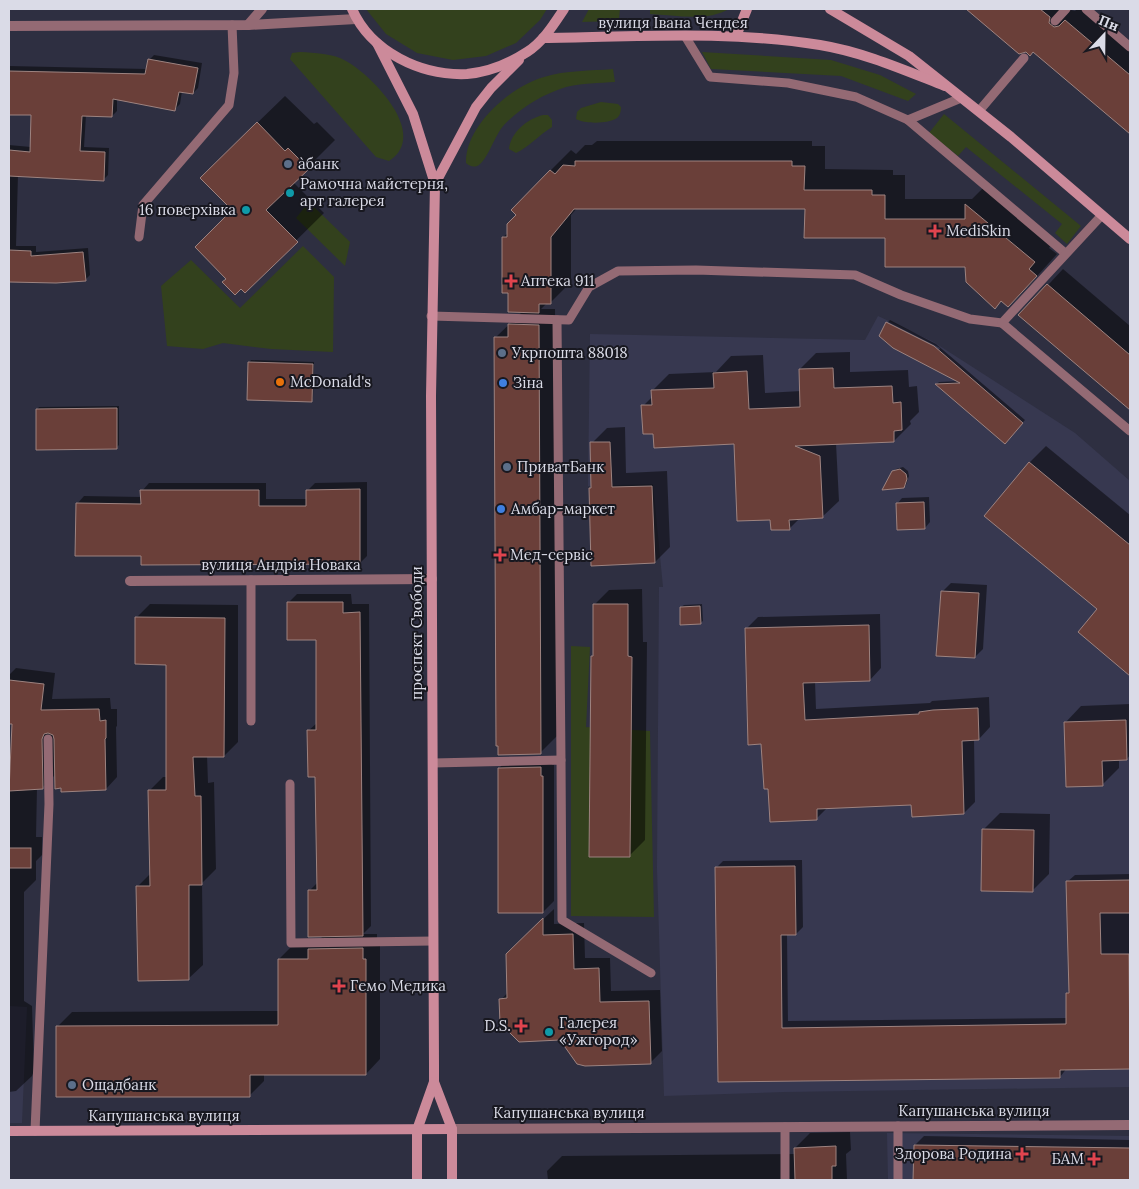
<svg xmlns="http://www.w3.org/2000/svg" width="1139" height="1189" viewBox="0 0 1139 1189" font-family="Lora,serif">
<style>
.built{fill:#373850}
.green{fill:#33411d}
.shadow{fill:#0007}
.building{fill:#6a3f39;stroke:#9d8380}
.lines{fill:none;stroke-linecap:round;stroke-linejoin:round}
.lane{stroke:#946a74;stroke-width:9}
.street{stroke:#946a74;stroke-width:10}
.secondary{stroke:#cc8a9a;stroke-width:10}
.service-dot{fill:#5c6f8a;stroke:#181820;stroke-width:2}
.culture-dot{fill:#0f9aa8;stroke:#181820;stroke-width:2}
.health-dot{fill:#e0444e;stroke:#181820;stroke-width:2}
.food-dot{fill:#e8710a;stroke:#181820;stroke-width:2}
.shop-dot{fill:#3f7fe0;stroke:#181820;stroke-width:2}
.labels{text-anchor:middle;stroke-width:4;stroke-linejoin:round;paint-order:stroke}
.street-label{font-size:15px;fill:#dadbe7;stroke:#181820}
.poi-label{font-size:15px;fill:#dadbe7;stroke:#181820;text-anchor:start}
</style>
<rect width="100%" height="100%" fill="#2e2f41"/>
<!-- built -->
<g class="built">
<path d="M878 316 932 341 1075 433 1130 481V1087L784 1092 664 1096 657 868 659 587H663L653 484 588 486 590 334 865 340Z"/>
<path d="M9 1006 27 1007 22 1123H9Z"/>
<path d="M887 1133 1130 1136V1180H888Z"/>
</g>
<!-- green -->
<g class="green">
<path d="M366 9H547L540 20 516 43 486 56 453 60 417 53 386 34Z"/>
<path d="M589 9H620L619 18 616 21 582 22Z"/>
<path d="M650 9H729C707 22 675 15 650 14Z"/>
<path d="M300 52C315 53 332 53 346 61 373 76 430 135 389 161L376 157 290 59 292 53Z"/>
<path d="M702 52 831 60 880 75 916 94 908 101 841 76 711 69Z"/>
<path d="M613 69 615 82C600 83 581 83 566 87 543 94 520 108 504 125 495 135 488 158 480 164 476 168 470 167 466 163 465 126 511 86 544 77 566 70 591 71 613 69Z"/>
<path d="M601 102 618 104 621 107C621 111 620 116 617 118 609 124 584 124 576 119L577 112 581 108Z"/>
<path d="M944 114 1081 226 1067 244 1055 233 1062 224 966 147 958 156 929 133Z"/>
<path d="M543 115H548L552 120V127C539 135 529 147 516 153L509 149C511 132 527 119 543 115Z"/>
<path d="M309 202 350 242 345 266 296 218Z"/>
<path d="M303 246 334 277 333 352 271 349 223 343 203 349 167 346 161 286 191 260 240 308Z"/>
<path d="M571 646 590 647 586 727 650 731 654 917 571 916Z"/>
</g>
<!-- shadow -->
<g class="shadow">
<path d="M968 9H1067L1075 11 1077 9H1087L1130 45V132L1034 51 1020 52Z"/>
<path d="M154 55 202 63 198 88 193 93 182 91 180 104 175 109 117 99V111L112 116 86 115 84 147 109 148 108 175 103 180 18 175 16 246H36V252L88 248 90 275 85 280 56 282 9 281V145L31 147 32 114 9 113V66L147 69 149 60Z"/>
<path d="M285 96 314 124 317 122 335 140 293 182 324 213 245 291 227 279 234 210 229 150Z"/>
<path d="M597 141H812V146H825V169L893 170V175H905V199H972L987 184 1054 241 1049 248 1057 254 1029 285 1002 300 995 307 967 266 806 208H577L571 215V282L550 303H547L541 309H555L557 736 540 753 496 337 523 311 509 292 503 237 508 233 518 215 512 210 551 170 571 150 576 154 585 145H592Z"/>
<path d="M1063 269 1130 326V409L1020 315Z"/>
<path d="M890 320 936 344 1025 420 1005 442 937 384 939 382 960 381 887 324 939 350 940 348 888 322Z"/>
<path d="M850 352V372L908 370 909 387 917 386 919 412 910 421 911 424 894 441 836 443 839 501 822 517 800 518 789 529 771 519 736 443 654 433 643 406 653 396 652 391 669 374 716 372 731 356 763 355 765 393 801 391 800 369 816 353Z"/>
<path d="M251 360 314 362 313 398 311 401 249 363Z"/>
<path d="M119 406V445L116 448 37 410 39 407Z"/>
<path d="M625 427 626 473 667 471 670 547 655 562 593 486 592 443 607 428Z"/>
<path d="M1046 446 1130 515V669L1127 672 1029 463Z"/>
<path d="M903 467 908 471 909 476 906 485 904 487 893 472 896 469Z"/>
<path d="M367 482V556L360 563 142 555 77 504 84 496 142 497V491L149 483H266V499H307L308 490 315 483Z"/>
<path d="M929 497 930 522 925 528 897 504 902 498Z"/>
<path d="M951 583 987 585 983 649 975 657 942 592Z"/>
<path d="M642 589 643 642H647L645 840 630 855 592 657 595 654 594 605 609 590Z"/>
<path d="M297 594H351L352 604H369L371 926 363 934H377V945H380V1059L366 1074H264V1081L249 1096 57 1027 72 1012 279 1011V959L293 945H314L324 935 309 891 318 882 317 776 308 731 318 722 317 639 288 603Z"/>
<path d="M150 604 238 605V742L224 756 207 755 208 783 214 782 216 869 202 883 203 965 188 979 137 887 151 873 149 791 163 777H167V663L136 618Z"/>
<path d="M702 604 703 621 700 623 681 607 684 605Z"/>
<path d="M880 614 881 668 870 680 815 681 816 709 930 703 932 701 945 700 989 697 990 727 979 739H974L975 802 964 813 913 803 827 808 816 819 769 788 746 629 758 617Z"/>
<path d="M16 668 55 673 52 699 110 698 111 709H117V726L116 727 117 777 106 789 56 774 42 788H37L36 837H42V855L36 861V880L24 892V1001L32 1006 34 1071 32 1076 16 1091 9 1092V780H10L13 723 9 722V675Z"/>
<path d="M1130 704V755L1127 759H1119V768L1103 784 1065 723 1081 706Z"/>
<path d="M552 756V765H554V901L543 912 499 768 511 757Z"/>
<path d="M1000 813 1050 814 1049 874 1033 890 983 830Z"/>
<path d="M802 860 803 927 796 934H787L788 1021 1067 1018V993L1070 990 1067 882 1075 875 1130 874V1068H1067L1060 1077 719 1081 716 868 723 861Z"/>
<path d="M554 909V924L584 923 585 958H610L611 991 660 990 662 1051 651 1062 560 1039 501 1000 508 992 519 942Z"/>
<path d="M850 1132 851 1150 846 1154 847 1180H548L547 1171 562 1156 796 1154 795 1148 810 1133Z"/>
<path d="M924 1136 1130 1140V1180H914L915 1145Z"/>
</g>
<!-- building -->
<g class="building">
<path d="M966 9H1040L1050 17 1049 23 1054 27 1059 26 1065 20 1130 75V134L1033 52 1030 56 1026 52 1019 54Z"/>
<path d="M148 59 198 68 193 94 179 92 175 111 113 99 112 117 82 116 80 151 105 152 104 181 9 176V150L30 152 31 115H9V71L145 74Z"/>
<path d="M257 122 285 151 288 148 309 169 266 210 298 242 245 293 241 289 235 295 222 282 226 279 195 247 232 210 200 178Z"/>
<path d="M575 161H792V166H805L804 190H872V195H885V219H965V204L1035 262 1029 269 1037 276 1008 307 1001 301 995 309 966 282 965 267H885V238H804L805 209H574L551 237V304H539V313L508 312V293H502V237H507V224L516 215 511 210 550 170 555 174 563 165 575 166Z"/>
<path d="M9 250 31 251V256L83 252 86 281 56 283 9 282Z"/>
<path d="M1047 284 1130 355V410L1018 315Z"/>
<path d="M886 322 934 346 1023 423 1005 444 935 384 960 383 893 348 879 336Z"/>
<path d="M508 324 539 325 541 754 498 755V746H496L494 337H508Z"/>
<path d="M248 362 313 364 312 402 247 400Z"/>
<path d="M833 368 834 388 892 386 893 403 901 402 902 430 894 431V442L795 446 820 456 823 518 789 520 790 530H771L770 520 737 521 734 444 654 448 653 434H643L641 405H652L651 390 714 388 713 373 747 371 749 409 800 407 799 369Z"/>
<path d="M117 408V449L36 450V409Z"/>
<path d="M590 442H610L612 487 652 486 655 563 591 566 589 488H591Z"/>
<path d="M1029 462 1130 545V676L1078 632 1097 609 984 516Z"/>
<path d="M900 469 906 474 907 479 904 488 882 490 892 471Z"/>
<path d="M360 489V564L141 565V556H75L76 503 141 504 140 490H259V506H306V490Z"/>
<path d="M924 502 925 529 897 530 896 503Z"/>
<path d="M941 591 979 593 975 658 936 656Z"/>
<path d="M287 602H343V613L360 612 363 936 308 937V890H317L315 777H308L307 730H316V640H287Z"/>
<path d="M593 604H628V656L632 657 630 857H589L591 656H593Z"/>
<path d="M700 606 701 624 680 625V607Z"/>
<path d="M135 617 225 618 224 757H193L195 796H201L202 885H189V980L138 981 136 886H150L148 790H166V665L135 664Z"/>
<path d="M869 625 870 681 803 683 805 720 919 714V712L933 710 978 708 979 740 962 741 964 814 912 817 911 805 817 809V820L770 822 768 789H764L761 744 748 745 745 628Z"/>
<path d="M9 680 44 684 41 710 99 709 100 721 106 720V738L105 739 106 790 61 792V788L55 789 54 739 53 735 48 733 44 734 42 739 43 789 9 791 12 724H9Z"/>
<path d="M1126 720 1127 760 1102 761 1103 786 1066 787 1064 722Z"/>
<path d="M541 767V776H543V913H498V768Z"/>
<path d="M982 829 1034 830 1033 892 981 891Z"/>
<rect x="9" y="848" width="22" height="20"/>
<path d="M795 866 796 935H781L782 1028 1066 1024V993H1069L1066 881 1130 880V913H1100L1101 954H1129L1130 1069 1060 1070V1078L718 1082 715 867Z"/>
<path d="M543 918V935L573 934 574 969 599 968 600 1002 649 1001 651 1064 585 1066 577 1064 560 1040 519 1042 500 1023 499 999 507 998 506 954Z"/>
<path d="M363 948V959H366V1075H250V1097H56V1026L278 1025V959H308V949Z"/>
<path d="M914 1145 1130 1148V1180H913Z"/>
<path d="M836 1146V1166H832V1180H795L794 1148Z"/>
</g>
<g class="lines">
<!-- lane -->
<g class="lane">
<path d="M1086 9 1130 47"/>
<path d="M1055 21 1066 9"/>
<path d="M685 36 710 77 788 83 856 97 908 120 961 98"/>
<path d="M979 111 1024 58"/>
<path d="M908 120 1065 253"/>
<path d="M139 237 143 205 229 105 234 73 232 25"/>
<path d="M431 316 569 320 589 287 618 271 696 270 855 275 901 295 970 319 1002 323 1102 215"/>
<path d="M557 320 561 760"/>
<path d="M1002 323 1130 431"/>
<path d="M251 721V580"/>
<path d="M433 763 561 760 562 920 651 973"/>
<path d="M290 784 291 943 433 941"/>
<path d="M898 1126V1180"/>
<path d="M785 1127V1180"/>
<path d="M35 1131 49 804 48 739"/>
</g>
<!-- street -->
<g class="street">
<path d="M248 25 262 9"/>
<path d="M9 26 248 25 356 19"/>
<path d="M130 581 432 579"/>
<path d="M452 1129 1130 1125"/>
</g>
<!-- secondary -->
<g class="secondary">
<path d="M352 9C371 52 421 76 467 74 488 72 510 63 527 52 543 42 554 24 564 9"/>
<path d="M830 9 909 56 1011 137 1130 239"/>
<path d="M736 36 747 9"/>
<path d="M543 38C635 37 728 30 820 45 863 52 904 70 945 86"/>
<path d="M377 43 413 114 435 184 431 396 434 1065V1082L452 1129V1180"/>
<path d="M435 184 476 107 491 88 519 60"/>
<path d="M9 1131 452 1129"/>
<path d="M417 1180V1130L434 1082"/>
</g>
</g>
<!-- markers -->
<g class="service-dot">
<circle cx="288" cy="164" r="5"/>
<circle cx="502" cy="353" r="5"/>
<circle cx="507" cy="467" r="5"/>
<circle cx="72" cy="1085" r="5"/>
</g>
<g class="culture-dot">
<circle cx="290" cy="193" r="5"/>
<circle cx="246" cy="210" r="5"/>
<circle cx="549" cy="1032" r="5"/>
</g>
<g class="health-dot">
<path d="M932.5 223.5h5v5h5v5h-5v5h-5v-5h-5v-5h5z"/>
<path d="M508.5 273.5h5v5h5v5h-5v5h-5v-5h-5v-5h5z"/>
<path d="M497.5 547.5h5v5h5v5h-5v5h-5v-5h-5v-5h5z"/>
<path d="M336.5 978.5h5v5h5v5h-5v5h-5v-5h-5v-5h5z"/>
<path d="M518.5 1018.5h5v5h5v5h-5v5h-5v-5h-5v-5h5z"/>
<path d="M1019.5 1146.5h5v5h5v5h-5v5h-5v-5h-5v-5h5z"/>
<path d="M1091.5 1151.5h5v5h5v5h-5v5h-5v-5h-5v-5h5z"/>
</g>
<circle class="food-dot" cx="280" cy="382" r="5"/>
<g class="shop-dot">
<circle cx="503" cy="383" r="5"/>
<circle cx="501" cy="509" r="5"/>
</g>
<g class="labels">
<!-- street labels -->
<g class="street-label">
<text x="673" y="28">вулиця Івана Чендея</text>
<text x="281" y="570">вулиця Андрія Новака</text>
<text transform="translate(417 633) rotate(-90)" y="5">проспект Свободи</text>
<text x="974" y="1116">Капушанська вулиця</text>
<text x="569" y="1118">Капушанська вулиця</text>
<text x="164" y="1121">Капушанська вулиця</text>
</g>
<!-- poi labels -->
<g class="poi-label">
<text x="298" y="169">а̀банк</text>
<text x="300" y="189">Рамочна майстерня,<tspan x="300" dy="17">арт галерея</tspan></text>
<text x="236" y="215" text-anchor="end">16 поверхівка</text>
<text x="946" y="236">MediSkin</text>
<text x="521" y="286">Аптека 911</text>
<text x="512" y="358">Укрпошта 88018</text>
<text x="290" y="387">McDonald's</text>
<text x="513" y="388">Зіна</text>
<text x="517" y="472">ПриватБанк</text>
<text x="511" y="514">Амбар-маркет</text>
<text x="510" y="560">Мед-сервіс</text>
<text x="350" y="991">Гемо Медика</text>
<text x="559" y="1028">Галерея<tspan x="559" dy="17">«Ужгород»</tspan></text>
<text x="511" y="1031" text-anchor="end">D.S.</text>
<text x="82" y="1090">Ощадбанк</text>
<text x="1012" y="1159" text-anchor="end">Здорова Родина</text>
<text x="1084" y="1164" text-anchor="end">БАМ</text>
</g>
</g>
<!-- border -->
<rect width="1139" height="1189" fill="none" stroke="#dadbe7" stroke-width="20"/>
<!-- north arrow -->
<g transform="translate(1104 35) rotate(22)" stroke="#181820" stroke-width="4" paint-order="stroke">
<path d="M0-4L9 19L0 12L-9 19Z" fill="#dadbe7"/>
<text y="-8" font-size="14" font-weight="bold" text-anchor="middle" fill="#dadbe7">Пн</text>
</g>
</svg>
